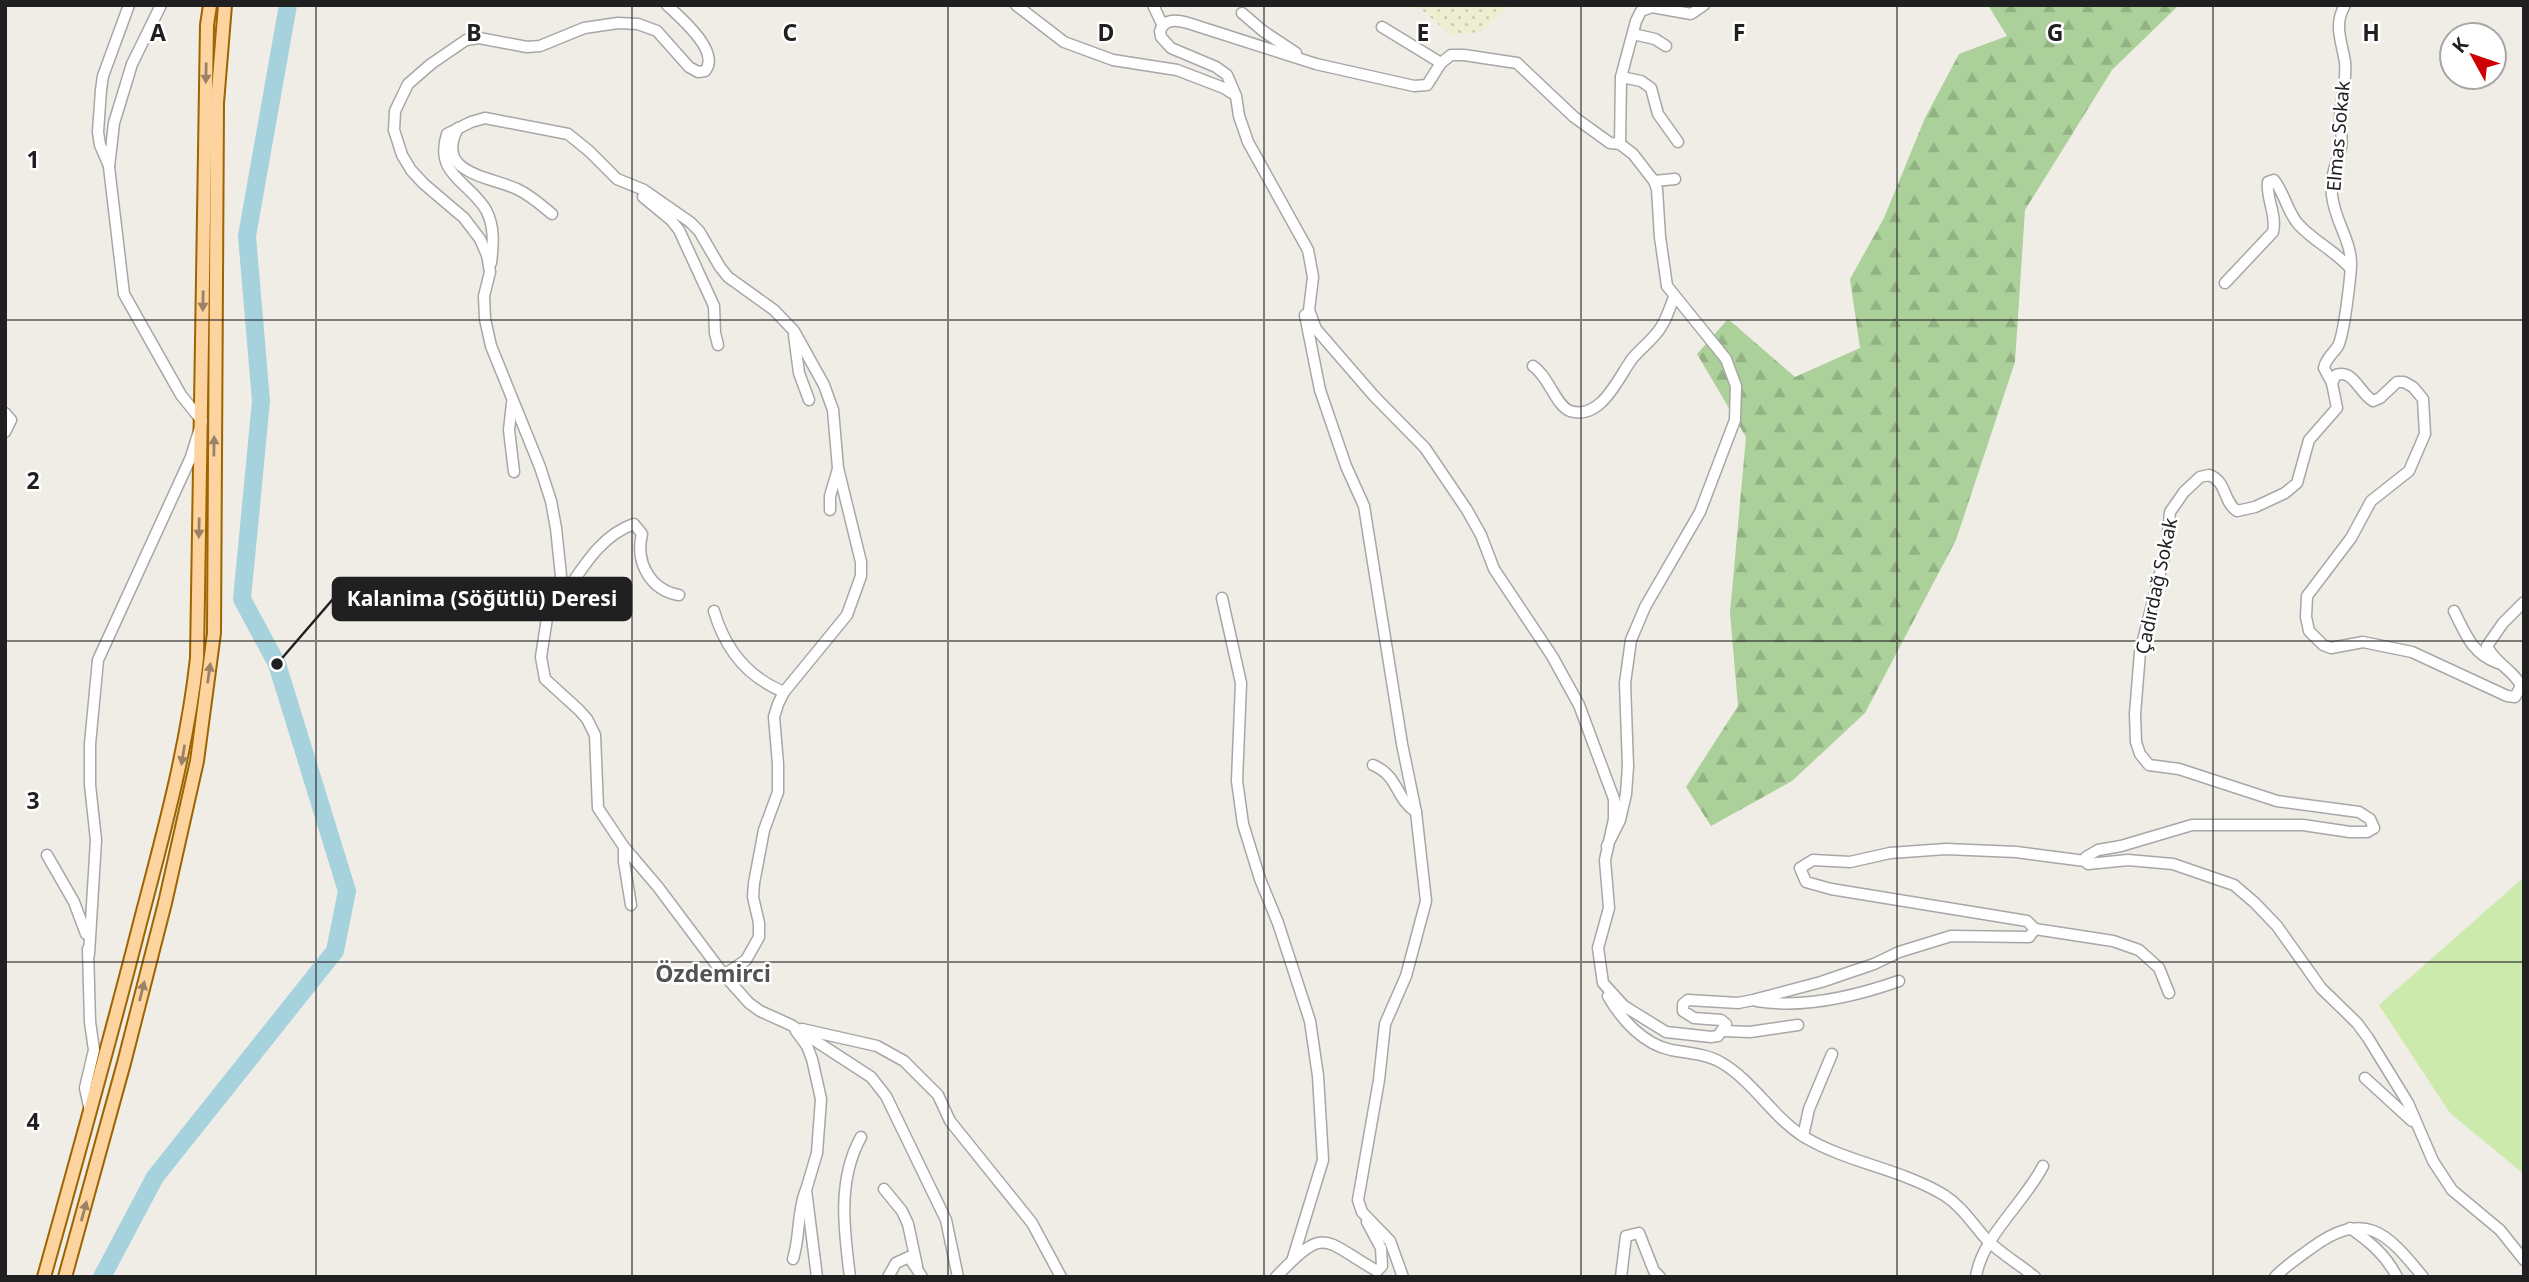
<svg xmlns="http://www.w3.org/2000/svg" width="2529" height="1282" viewBox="0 0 2529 1282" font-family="'Noto Sans',sans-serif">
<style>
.farmland{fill:url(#farmland-dots)}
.grass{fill:#cbeaac}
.forest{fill:url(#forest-firs)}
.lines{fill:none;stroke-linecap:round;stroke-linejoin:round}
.river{stroke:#a6d2de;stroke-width:18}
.minor-casing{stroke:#a7a7a7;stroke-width:13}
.major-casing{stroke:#9b6500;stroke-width:16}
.minor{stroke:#fff;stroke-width:10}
.major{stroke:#fdd39f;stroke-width:12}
.oneway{fill:#9a8266}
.grid{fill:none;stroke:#202020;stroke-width:2;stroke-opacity:0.55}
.labels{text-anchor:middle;stroke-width:5;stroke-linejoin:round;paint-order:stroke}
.street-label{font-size:19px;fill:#202020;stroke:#fff}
.quarter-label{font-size:23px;font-weight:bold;fill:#535353;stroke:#fff}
.grid-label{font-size:23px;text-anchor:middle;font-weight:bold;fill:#202020;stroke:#fff;stroke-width:5;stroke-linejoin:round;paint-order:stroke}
.leader{fill:none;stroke:#202020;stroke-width:2.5}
.callout-dot{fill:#202020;stroke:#fff;stroke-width:2.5}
.callout{fill:#202020;stroke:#202020;stroke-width:2.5}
.callout-label{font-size:21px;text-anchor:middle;font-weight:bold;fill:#fff}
</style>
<defs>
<pattern id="farmland-dots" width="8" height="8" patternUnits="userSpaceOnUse" patternTransform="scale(1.75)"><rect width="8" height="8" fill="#edefd1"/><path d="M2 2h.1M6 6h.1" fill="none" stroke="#cbcdb3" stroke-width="1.8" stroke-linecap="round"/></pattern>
<pattern id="forest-firs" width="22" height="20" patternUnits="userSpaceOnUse" patternTransform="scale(1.75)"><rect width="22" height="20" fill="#abd09a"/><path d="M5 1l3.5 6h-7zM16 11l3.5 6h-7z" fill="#93b284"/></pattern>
</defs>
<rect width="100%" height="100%" fill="#f0ede6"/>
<!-- farmland -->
<path class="farmland" d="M1411 5H1510L1480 32 1451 35 1422 10Z"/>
<!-- grass -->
<path class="grass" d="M2524 877V1174L2450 1113 2379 1005Z"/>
<!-- forest -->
<path class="forest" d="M1988 5H2179L2112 70 2025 210 2015 362 1956 540 1865 713 1792 781 1711 826 1686 787 1738 706 1730 613 1746 437 1697 354 1728 319 1795 377 1860 348 1850 279 1884 218 1925 118 1959 54 2007 36Z"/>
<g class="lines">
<!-- river -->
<path class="river" d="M102 1277 155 1177 335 951 347 891 277 664 242 599 261 401 247 236 288 5"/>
<defs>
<g id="minor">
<path d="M667 5C681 18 721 52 705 71L698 72 689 67 657 31 638 24 618 23 584 28 540 46 527 47 479 38 466 40 431 64 408 84 395 111 394 130 402 155 411 170 424 184 464 218 480 239 487 255 490 272 484 296 485 319 491 346 540 467 551 501 556 528 561 576 547 618 541 657 545 679 579 710 587 719 595 735 598 808 624 847 658 887 724 975 749 1003 760 1011 791 1025 871 1077 886 1096 946 1220 958 1277"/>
<path d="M1016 5 1064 42 1113 60 1177 70 1224 88 1235 95"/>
<path d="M1153 5 1162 24"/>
<path d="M1242 13 1263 31 1296 53"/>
<path d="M1382 27 1441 63"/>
<path d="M1633 34 1655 39 1666 46"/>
<path d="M1621 77 1641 81 1651 88 1658 114 1678 142"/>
<path d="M458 128C434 173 488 176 517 189 530 195 540 204 552 214"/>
<path d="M1620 144 1621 77 1636 21 1641 11 1652 7 1691 14 1704 5"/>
<path d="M109 166 100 145 98 132 101 90 103 76 129 5"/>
<path d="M1654 181 1675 179"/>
<path d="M643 197 671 220 679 230 714 306 715 333 718 345"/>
<path d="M491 263C493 245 495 227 486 210 469 181 434 175 447 134L471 122 485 118 568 134 589 151 617 179 644 190 690 222 699 231 720 267 728 277 774 310 794 331 824 385 833 410 838 468 861 562V576L847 615 784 692 778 704 774 717 778 764V792L764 830 754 883 753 897 759 923V937L746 960 724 975"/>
<path d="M2225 283 2273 232C2277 215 2266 199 2268 182L2274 180C2285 194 2287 212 2299 225 2315 242 2335 251 2350 268"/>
<path d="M1305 315 1320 390 1346 466 1364 506 1402 744 1416 812 1426 901 1406 976 1385 1024 1379 1080 1358 1200 1362 1212 1390 1241 1403 1277"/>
<path d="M794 335 799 373 809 400"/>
<path d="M1533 366C1549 377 1556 406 1570 411 1601 421 1618 378 1632 359 1641 348 1654 339 1661 327 1667 318 1670 307 1674 297"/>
<path d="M2332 383 2324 368C2326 358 2333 354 2338 346 2344 335 2350 281 2351 266 2352 241 2334 220 2332 195 2330 176 2336 165 2341 148 2343 138 2340 126 2340 116 2341 99 2347 79 2345 62 2342 42 2333 25 2345 5"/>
<path d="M512 403 509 430 514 472"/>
<path d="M5 413 11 420 5 432"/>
<path d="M830 510V496L838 469"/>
<path d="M1222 598 1241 683 1237 781 1243 824 1260 879 1278 923 1310 1021 1318 1076 1323 1160 1293 1258"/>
<path d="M553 610C577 580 595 537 634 524L642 534C635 562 650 590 679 595"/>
<path d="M714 611C725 649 747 677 784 692"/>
<path d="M2454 611C2465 633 2472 654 2498 663"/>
<path d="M1373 765C1399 776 1395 798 1416 812"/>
<path d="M1607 846 1620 820 1626 794 1628 766 1625 683 1631 640 1645 607 1700 512 1735 420 1736 386 1726 359 1667 286 1660 237 1657 189 1654 181 1633 154 1620 144 1610 143 1574 117 1517 63 1464 55H1451L1441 63 1427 85 1414 86 1316 64 1188 23C1176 20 1165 18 1160 31L1161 37 1171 48 1216 67 1227 75 1236 96 1239 116 1248 142 1308 250 1313 277 1309 310 1316 329 1374 396 1425 448 1467 510 1481 535 1494 569 1552 656 1579 705 1614 799V819L1605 860 1609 908 1598 948 1603 983 1624 1006 1666 1032 1711 1037 1718 1036 1726 1024 1721 1020 1694 1018 1683 1011V1004L1688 1000 1738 1003 1753 1000 1821 982 1874 964 1899 952 1951 936 2029 937 2035 929 2027 921 1831 889 1806 882 1800 868 1813 860 1850 862 1890 853 1946 849 2016 852 2085 861 2088 864 2128 860 2173 864 2234 885 2255 903 2277 926 2321 988 2357 1023 2368 1038 2408 1103 2433 1161 2452 1190 2500 1230 2524 1260"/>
<path d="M624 847V862L631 905"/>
<path d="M47 855 74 902 86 934"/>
<path d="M2085 861 2086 857 2098 850 2121 846 2192 825H2303L2350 832H2367L2374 828 2370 819 2359 812 2277 801 2179 769 2149 765 2140 754 2136 742 2135 714 2140 652 2167 546 2170 512 2184 492 2200 477 2209 475C2227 481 2223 502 2237 511L2255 507 2285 493 2297 483 2309 440 2337 408 2332 383 2336 375C2354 369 2359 393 2373 401L2380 398 2397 382H2404L2413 387 2423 399 2425 434 2409 471 2371 501 2351 538 2307 596 2306 617 2309 631 2323 645 2331 648 2363 642 2412 652 2507 696 2515 697 2521 686C2514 670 2494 663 2487 646L2503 623 2524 602"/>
<path d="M2035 929 2113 941 2139 950 2159 968 2169 993"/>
<path d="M88 949 90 1022 94 1050 85 1088 90 1111"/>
<path d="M89 954 96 840 90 785V744L98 660 191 457 202 421 181 395 124 294 109 167 114 123 132 64 161 5"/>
<path d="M1608 996C1621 1019 1643 1044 1671 1050 1688 1053 1707 1054 1722 1063 1754 1082 1774 1119 1806 1138 1849 1163 1901 1169 1944 1195 1963 1207 1973 1225 1988 1241 2002 1254 2020 1265 2035 1277"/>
<path d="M1757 1001C1803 1009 1856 996 1899 981"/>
<path d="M802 1029 877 1046 904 1061 938 1095 950 1121 1032 1223 1061 1277"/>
<path d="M796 1031 807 1046 812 1059 821 1099 817 1153 806 1190 817 1277"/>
<path d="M1723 1031 1750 1032 1798 1025"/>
<path d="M2365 1078 2412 1121"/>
<path d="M1803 1136 1809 1109 1832 1054"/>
<path d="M884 1189 902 1211 908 1224 917 1266"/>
<path d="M2350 1228C2370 1242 2386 1255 2397 1277"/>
<path d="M793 1259C800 1237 797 1214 805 1192"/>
<path d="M850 1277C844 1230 837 1180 861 1137"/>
<path d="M888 1277 896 1263 909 1257 922 1277"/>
<path d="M1276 1277C1327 1224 1322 1240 1377 1271L1382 1266 1381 1248 1367 1222"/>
<path d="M1621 1277 1626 1236 1639 1233 1654 1271 1660 1277"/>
<path d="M1976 1277C1981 1238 2025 1202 2043 1166"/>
<path d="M2275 1277C2285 1266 2298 1258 2310 1249 2364 1209 2386 1231 2423 1277"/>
</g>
<g id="major">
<path d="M44 1277C77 1159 110 1041 140 923 163 835 187 749 197 658L207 25 210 5"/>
<path d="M65 1277 124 1063 165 903 197 761 214 633 217 103 225 5"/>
</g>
</defs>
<!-- minor casing -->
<use href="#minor" class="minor-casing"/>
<!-- major casing -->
<use href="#major" class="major-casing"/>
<!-- minor -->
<use href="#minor" class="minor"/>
<!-- major -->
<use href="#major" class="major"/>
</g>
<!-- one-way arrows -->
<defs><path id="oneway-solid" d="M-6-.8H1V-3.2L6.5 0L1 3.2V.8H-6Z" transform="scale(1.75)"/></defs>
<g class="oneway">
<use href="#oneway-solid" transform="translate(206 73) rotate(91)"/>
<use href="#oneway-solid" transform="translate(203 301) rotate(91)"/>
<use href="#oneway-solid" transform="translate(214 446) rotate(-89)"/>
<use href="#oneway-solid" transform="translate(199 528) rotate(91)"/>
<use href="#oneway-solid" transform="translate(209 673) rotate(-82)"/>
<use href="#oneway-solid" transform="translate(183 755) rotate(99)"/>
<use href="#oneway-solid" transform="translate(142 991) rotate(-76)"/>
<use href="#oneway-solid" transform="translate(84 1211) rotate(-75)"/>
</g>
<!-- grid -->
<path class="grid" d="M316 5V1277M632 5V1277M948 5V1277M1264 5V1277M1581 5V1277M1897 5V1277M2213 5V1277M5 320H2524M5 641H2524M5 962H2524"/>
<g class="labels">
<!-- street labels -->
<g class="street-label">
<text transform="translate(2338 136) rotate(-85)" y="7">Elmas Sokak</text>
<text transform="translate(2156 586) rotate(-78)" y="7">Çadırdağ Sokak</text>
</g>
<!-- quarter labels -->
<g class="quarter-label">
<text x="713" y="982">Özdemirci</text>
</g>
</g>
<g class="grid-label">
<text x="158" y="41">A</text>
<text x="474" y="41">B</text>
<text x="790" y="41">C</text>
<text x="1106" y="41">D</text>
<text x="1423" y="41">E</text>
<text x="1739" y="41">F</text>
<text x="2055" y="41">G</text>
<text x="2371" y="41">H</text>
<text x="33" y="168">1</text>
<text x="33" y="489">2</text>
<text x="33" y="809">3</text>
<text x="33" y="1130">4</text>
</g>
<!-- callouts -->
<path class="leader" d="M277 664L333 599"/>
<circle class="callout-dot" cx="277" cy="664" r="7"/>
<rect class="callout" x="333" y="578" width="298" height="42" rx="7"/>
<g class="callout-label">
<text x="482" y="606">Kalanima (Söğütlü) Deresi</text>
</g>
<!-- border -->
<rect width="2529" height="1282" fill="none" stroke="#202020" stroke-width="14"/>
<!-- north arrow -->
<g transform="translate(2473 56) rotate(310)"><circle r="33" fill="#ffffff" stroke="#a6a6a6" stroke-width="2"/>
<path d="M0-5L12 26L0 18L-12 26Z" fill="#cf0003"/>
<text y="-10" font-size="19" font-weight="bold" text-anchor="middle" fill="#202020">K</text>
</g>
</svg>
